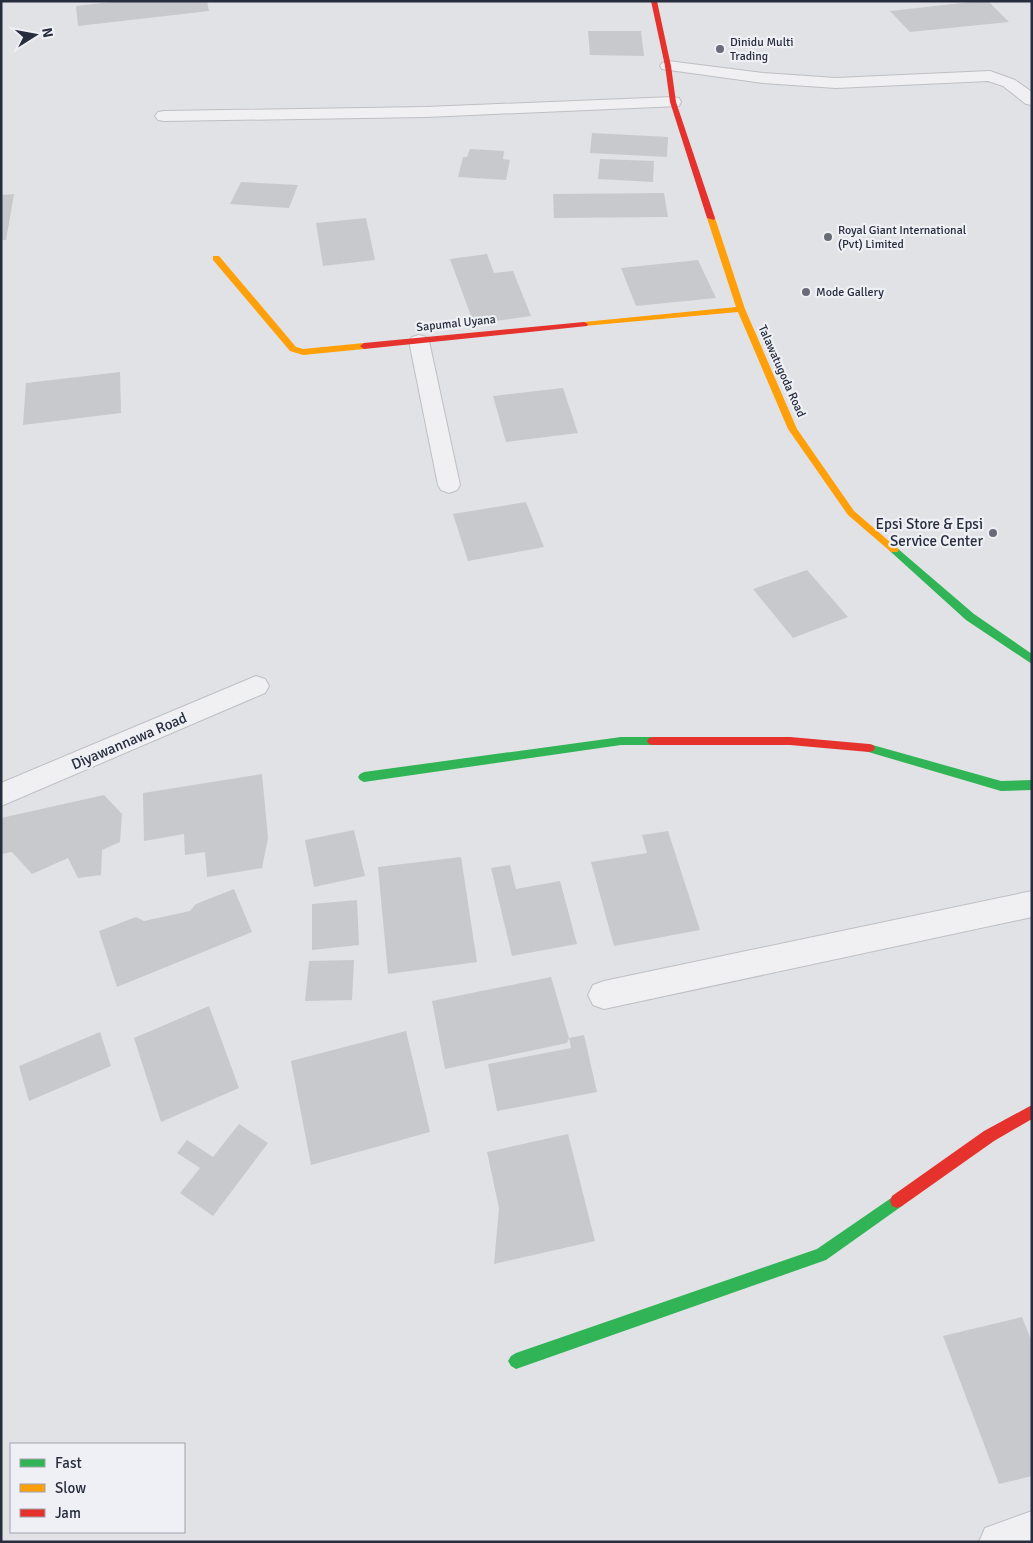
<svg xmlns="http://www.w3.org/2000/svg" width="1033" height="1543" viewBox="0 0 1033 1543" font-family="Signika,sans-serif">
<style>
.building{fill:#c8c9cd}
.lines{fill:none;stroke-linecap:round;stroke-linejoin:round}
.street-casing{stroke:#bebfc2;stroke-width:2}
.street{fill:#f0f0f2;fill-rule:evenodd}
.fast{fill:#30b455;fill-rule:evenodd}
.slow{fill:#ff9f0a;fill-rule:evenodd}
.jam{fill:#e5322d;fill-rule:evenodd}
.poi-dot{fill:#696c78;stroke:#eef0f5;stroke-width:2}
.labels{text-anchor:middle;stroke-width:4.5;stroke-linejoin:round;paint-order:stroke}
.far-poi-label{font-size:12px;fill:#282d3e;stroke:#eef0f5;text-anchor:start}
.far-street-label{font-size:12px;fill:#282d3e;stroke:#eef0f5}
.poi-label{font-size:15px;fill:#282d3e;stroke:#eef0f5;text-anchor:end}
.street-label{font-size:15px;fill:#282d3e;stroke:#eef0f5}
</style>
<rect width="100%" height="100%" fill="#e1e2e5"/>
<!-- building -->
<g class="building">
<path d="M121 1H207L209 11 78 26 76 6Z"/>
<path d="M980 1H988L1009 22 910 32 890 11Z"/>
<path d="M588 31H641L644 56 590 55Z"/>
<path d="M592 133 668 137 667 157 590 153Z"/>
<path d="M470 149 504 151 503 159 510 160 506 180 458 177 463 157H467Z"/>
<path d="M600 159 654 161 653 182 598 179Z"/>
<path d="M241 182 298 185 289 208 230 204Z"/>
<path d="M664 193 668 217 554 218 553 194Z"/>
<path d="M14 194 6 240H1V195Z"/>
<path d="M366 218 375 260 323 266 316 223Z"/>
<path d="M487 254 494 273 513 271 531 316 474 324 450 259Z"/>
<path d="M698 260 716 298 636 306 621 268Z"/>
<path d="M120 372 121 413 23 425 26 383Z"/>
<path d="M563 388 578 433 506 442 493 396Z"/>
<path d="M526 502 544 547 468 561 453 514Z"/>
<path d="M807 570 848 617 793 638 753 589Z"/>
<path d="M262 774 268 838 262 868 207 877 205 852 185 855 184 834 144 841 143 793Z"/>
<path d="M104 795 122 814 120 842 102 850 101 875 78 878 68 858 32 874 12 852 1 854V818Z"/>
<path d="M354 830 365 876 314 887 305 840Z"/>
<path d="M668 831 700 930 614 946 591 862 647 853 642 835Z"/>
<path d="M461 857 477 962 388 974 378 867Z"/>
<path d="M510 865 516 889 560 881 577 944 512 956 491 868Z"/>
<path d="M234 889 252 932 117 987 99 931 136 917 144 921 190 911 196 904Z"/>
<path d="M357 900 359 945 312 950V904Z"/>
<path d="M354 960 352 1000 305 1001 309 961Z"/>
<path d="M551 977 569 1038 567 1043 445 1069 432 1001Z"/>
<path d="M209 1006 239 1088 161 1122 134 1038Z"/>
<path d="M406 1031 430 1132 311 1165 291 1061Z"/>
<path d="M100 1032 111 1066 29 1101 19 1066Z"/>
<path d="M584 1035 597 1092 497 1111 488 1064 571 1048 569 1038Z"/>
<path d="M239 1124 268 1143 213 1216 180 1193 200 1168 177 1153 187 1140 213 1157Z"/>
<path d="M568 1134 595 1241 494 1264 499 1208 487 1152Z"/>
<path d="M1022 1317 1032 1342V1476L999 1484 943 1336Z"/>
</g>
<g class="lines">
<defs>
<g id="street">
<path d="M668 61 763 73 836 78 990 71 1015 80 1032 92V105L1026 104 1003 86 988 81 836 88 763 83 662 69 660 66 662 63Z"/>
<path d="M673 97 679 98 681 102 679 106 426 117 164 121 158 120 155 116 158 112 164 111 426 107Z"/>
<path d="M419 335 426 337 429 341 460 485 457 490 449 493 441 490 438 485 409 341 412 337Z"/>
<path d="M256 676 265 679 269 686 265 693 1 806V783Z"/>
<path d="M1032 891V917L604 1009 593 1005 588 995 593 985 604 981Z"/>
<path d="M1032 1511V1542H979L985 1528Z"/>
</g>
</defs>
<!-- street casing -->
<use href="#street" class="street-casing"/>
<!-- street -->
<use href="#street" class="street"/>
<!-- fast -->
<g class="fast">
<path d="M894 547 897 548 974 614 1032 654V664L966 620 891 552 889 550 891 548Z"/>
<path d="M621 737H653L657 738 659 741 657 744 653 745H621L364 782 360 780 358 777 360 774 364 772Z"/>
<path d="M869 744 1001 781 1032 780V790L1001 791 865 751 863 748 865 745Z"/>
<path d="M897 1194 902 1196 904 1201 902 1206 826 1260 516 1369 511 1366 508 1361 511 1356 516 1353 817 1249Z"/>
</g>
<!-- slow -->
<g class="slow">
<path d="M708 216 715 218 745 309 797 429 854 511 897 548 899 550 897 552H891L848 515 788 429 738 312 584 326 580 324 584 322 736 307 707 218Z"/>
<path d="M213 256H219L296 347 303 349 364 343 368 346 364 349 303 355 290 351 213 260Z"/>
</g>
<!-- jam -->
<g class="jam">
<path d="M651 1H657L671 66 676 102 715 218 714 220 707 218 670 102 665 66Z"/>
<path d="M584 322 588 324 587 326 364 349 360 346 364 343Z"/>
<path d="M653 737H790L869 744 873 745 875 748 873 751 869 752 790 745H653L649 744 647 741 649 738Z"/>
<path d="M1032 1105V1119L994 1141 902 1206 897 1208 892 1206 890 1201 892 1196 984 1131Z"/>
</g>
</g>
<!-- markers -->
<g class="poi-dot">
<circle cx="720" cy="49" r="5"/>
<circle cx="828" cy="237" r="5"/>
<circle cx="806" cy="292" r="5"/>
<circle cx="993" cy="533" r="5"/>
</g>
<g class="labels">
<!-- far-poi labels -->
<g class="far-poi-label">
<text x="730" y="46">Dinidu Multi<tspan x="730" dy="14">Trading</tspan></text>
<text x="838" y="234">Royal Giant International<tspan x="838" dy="14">(Pvt) Limited</tspan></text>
<text x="816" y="296">Mode Gallery</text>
</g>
<!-- far-street labels -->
<g class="far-street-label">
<text transform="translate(456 323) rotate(-6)" y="4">Sapumal Uyana</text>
<text transform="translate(782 371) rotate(66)" y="4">Talawatugoda Road</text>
</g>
<!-- poi labels -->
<g class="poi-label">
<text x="983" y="529">Epsi Store &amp; Epsi<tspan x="983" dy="17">Service Center</tspan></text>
</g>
<!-- street labels -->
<g class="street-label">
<text transform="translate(129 741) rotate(-23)" y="5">Diyawannawa Road</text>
</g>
</g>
<!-- border -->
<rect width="1033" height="1543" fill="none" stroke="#282d3e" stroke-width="5"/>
<!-- legend -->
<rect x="10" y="1443" width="175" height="90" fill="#eef0f5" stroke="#9fa2ac"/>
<rect x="20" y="1459" width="25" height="8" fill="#30b455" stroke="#9fa2ac"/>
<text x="55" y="1468" font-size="15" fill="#282d3e">Fast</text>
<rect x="20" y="1484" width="25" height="8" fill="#ff9f0a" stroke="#9fa2ac"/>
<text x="55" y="1493" font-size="15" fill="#282d3e">Slow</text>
<rect x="20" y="1509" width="25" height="8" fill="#e5322d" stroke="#9fa2ac"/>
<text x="55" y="1518" font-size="15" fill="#282d3e">Jam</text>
<!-- north arrow -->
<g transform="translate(35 35) rotate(79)" stroke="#eef0f5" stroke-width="4" paint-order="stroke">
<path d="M0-4L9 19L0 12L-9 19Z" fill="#282d3e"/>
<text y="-8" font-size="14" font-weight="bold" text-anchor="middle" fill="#282d3e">N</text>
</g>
</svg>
